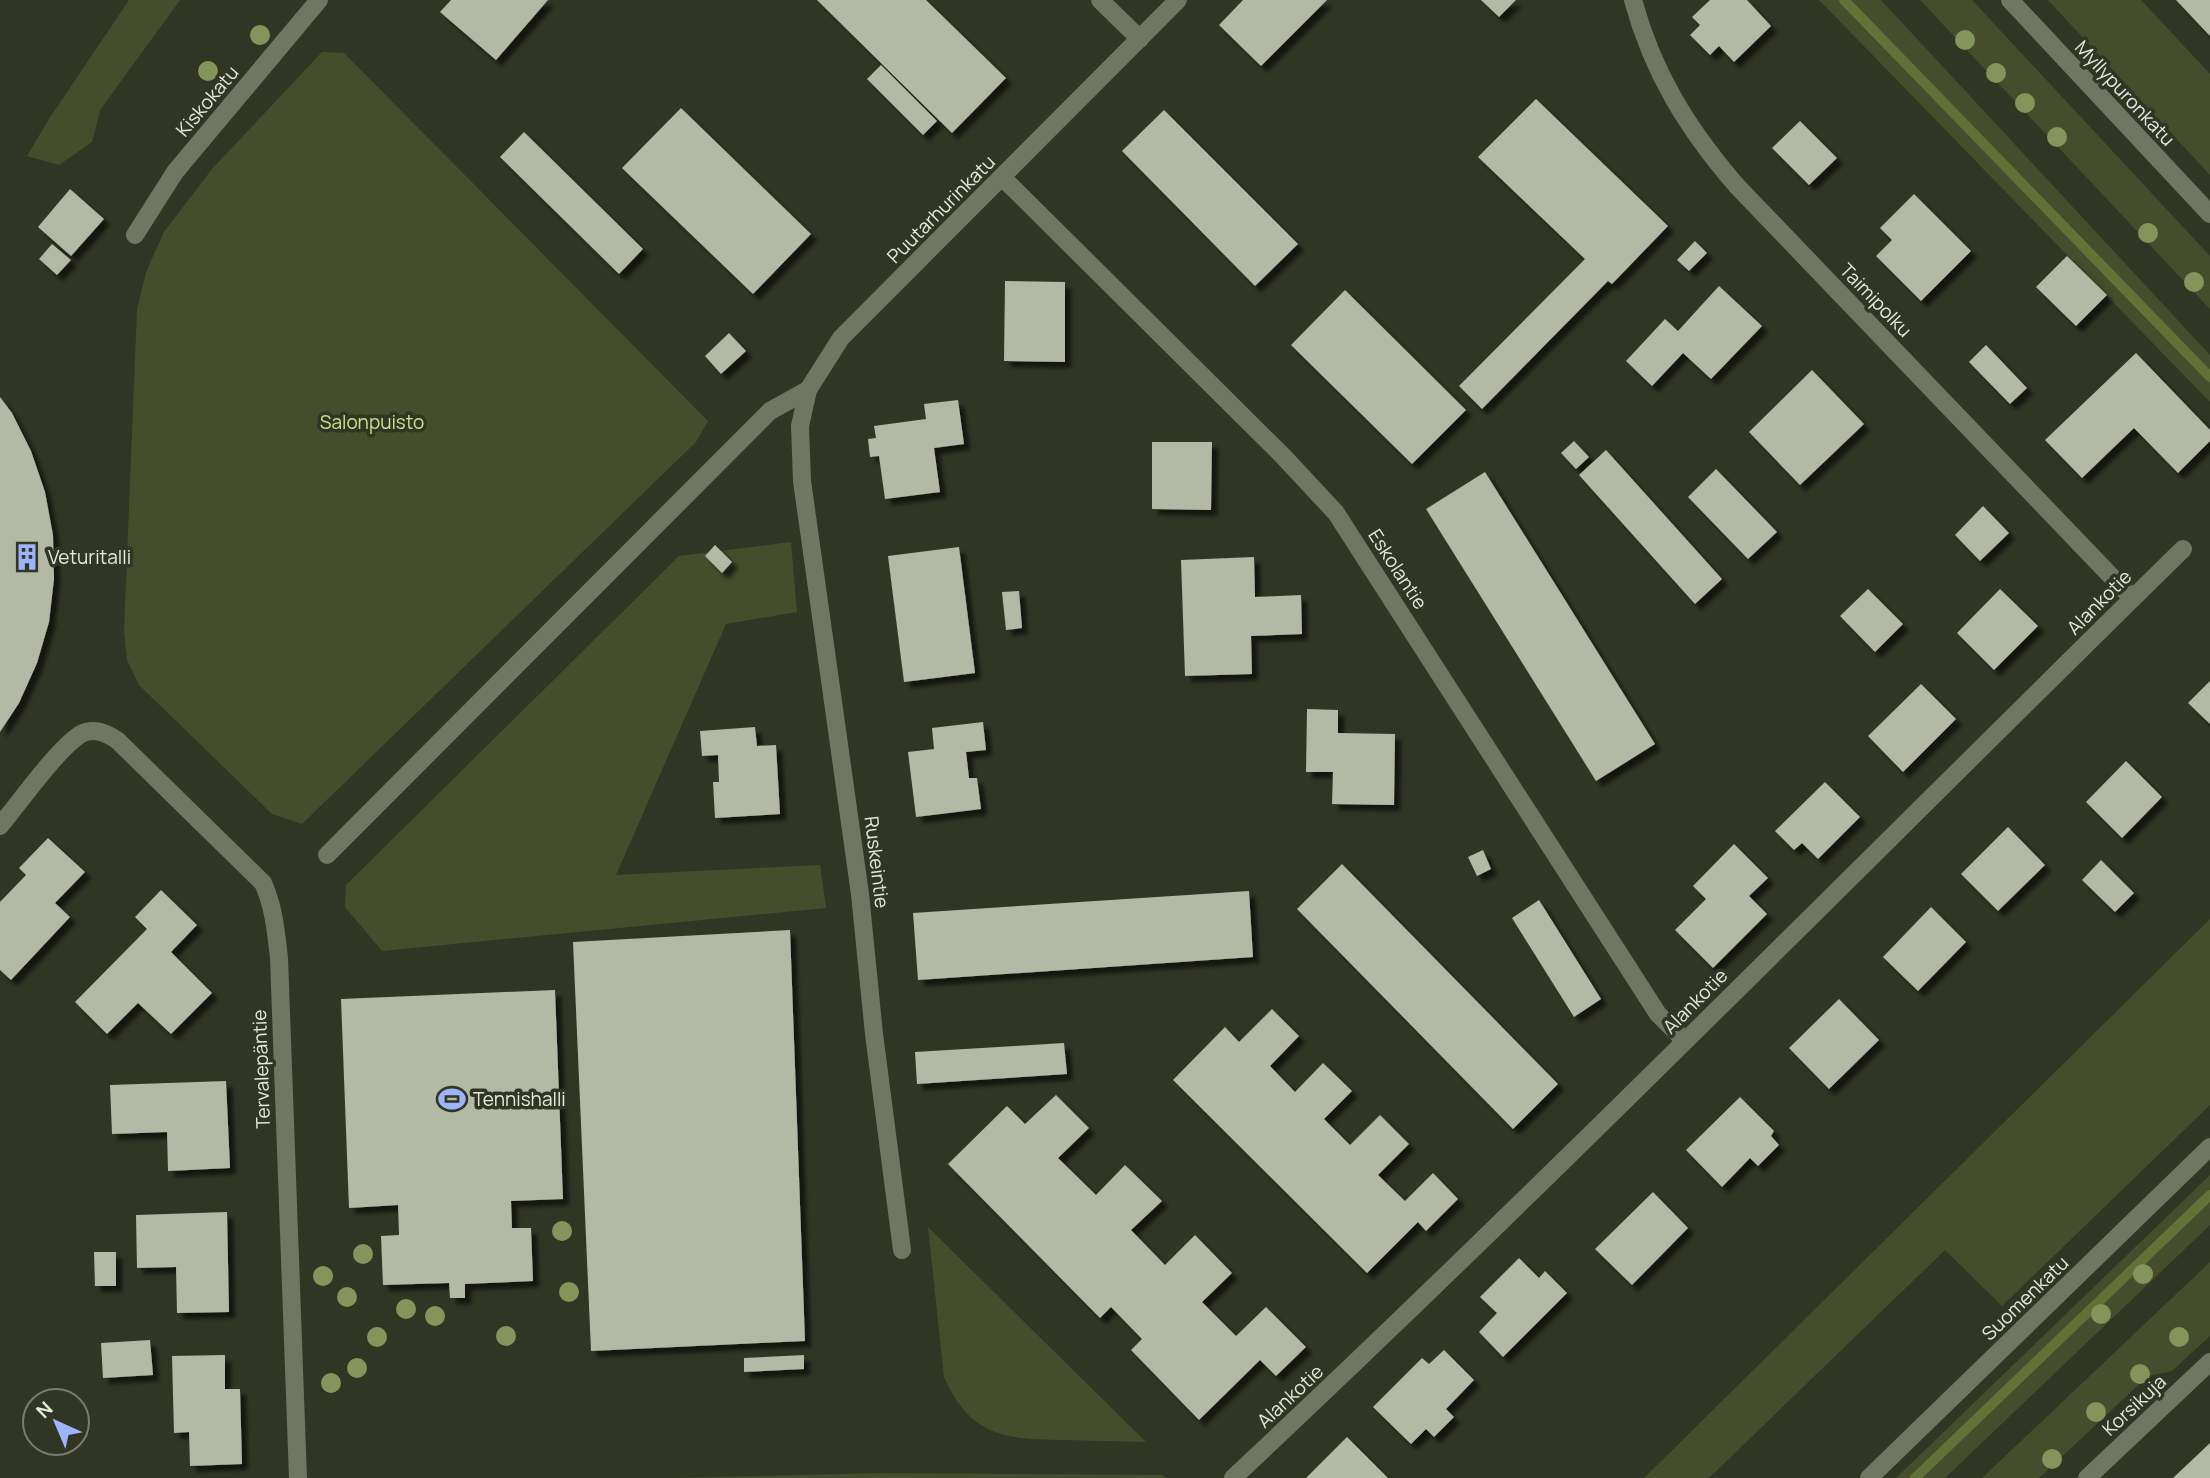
<svg xmlns="http://www.w3.org/2000/svg" width="2210" height="1478" viewBox="0 0 2210 1478" font-family="Manrope,sans-serif">
<style>
.green{fill:#454d2d}
.lines{fill:none;stroke-linecap:round;stroke-linejoin:round}
.stream{stroke:#627136;stroke-width:10}
.building{fill:#b3b9a4;filter:url(#shadow)}
.service{stroke:#6f7662;stroke-width:18}
.minor{stroke:#6f7662;stroke-width:18}
.tertiary{stroke:#6f7662;stroke-width:18}
.tree{fill:#84945b}
.labels{text-anchor:middle;stroke-width:7;stroke-linejoin:round;paint-order:stroke}
.street-label{font-size:19px;fill:#e4e8dd;stroke:#313624}
.park-label{font-size:19px;fill:#c8e088;stroke:#313624}
.poi-label{font-size:19px;fill:#e4e8dd;stroke:#313624;text-anchor:start}
</style>
<defs>
<filter id="shadow"><feDropShadow dx="6" dy="6" stdDeviation="2" flood-color="#0009"/></filter>
</defs>
<rect width="100%" height="100%" fill="#313624"/>
<!-- green -->
<g class="green">
<path d="M129 0H180L100 110 92 142 59 165 27 156 49 119Z"/>
<path d="M1819 0H1881L2210 355V402Z"/>
<path d="M1920 0H1972L2210 256V309Z"/>
<path d="M2048 0H2141L2210 74V175Z"/>
<path d="M322 52 344 53 708 421 696 442 302 824 272 814 139 685 127 660 124 631 137 310 146 272 164 232 212 169Z"/>
<path d="M791 542 797 612 726 624 616 875 820 865 826 908 382 951 345 907 346 885 679 556Z"/>
<path d="M2210 919V1105L2002 1306 1945 1250 1709 1478H1644Z"/>
<path d="M2210 1175V1225L1945 1478H1896Z"/>
<path d="M928 1227 1146 1442C1118 1441 1091 1441 1064 1440 1004 1439 971 1437 944 1377Z"/>
<path d="M2210 1262V1336L2172 1371 2148 1376 2039 1478H1982Z"/>
<path d="M879 1473 1162 1475 1167 1478H677Z"/>
</g>
<g class="lines">
<!-- stream -->
<g class="stream">
<path d="M1844 0 2210 377"/>
<path d="M1915 1478 2210 1195"/>
</g>
</g>
<!-- building -->
<g class="building">
<path d="M451 0H548L496 60 440 12Z"/>
<path d="M817 0H926L1006 78 952 133Z"/>
<path d="M1243 0H1327L1261 66 1219 25Z"/>
<path d="M1481 0H1516L1499 17Z"/>
<path d="M1710 0H1747L1771 26 1734 62 1719 46 1710 55 1690 35 1700 25 1692 17Z"/>
<path d="M2176 0H2210V36Z"/>
<path d="M881 65 937 121 923 135 867 79Z"/>
<path d="M1536 99 1668 226 1612 284 1608 281 1482 409 1459 386 1585 259 1478 157Z"/>
<path d="M681 108 811 234 753 294 622 168Z"/>
<path d="M1164 110 1298 244 1255 286 1122 151Z"/>
<path d="M1800 121 1837 158 1809 185 1772 148Z"/>
<path d="M524 132 643 249 619 274 500 157Z"/>
<path d="M70 189 104 219 71 256 38 227Z"/>
<path d="M1914 194 1971 251 1921 301 1876 256 1892 240 1880 228Z"/>
<path d="M1695 241 1707 253 1689 271 1677 260Z"/>
<path d="M52 244 71 260 57 275 39 259Z"/>
<path d="M2067 256 2107 295 2076 326 2036 287Z"/>
<path d="M1005 281 1065 282V362L1004 361Z"/>
<path d="M1719 286 1762 326 1711 379 1683 353 1652 386 1626 361 1665 319 1678 331Z"/>
<path d="M1345 290 1466 410 1412 464 1291 345Z"/>
<path d="M729 333 746 351 721 374 705 356Z"/>
<path d="M1986 345 2027 388 2010 404 1969 362Z"/>
<path d="M2136 353 2210 430V441L2178 473 2134 428 2082 478 2045 440Z"/>
<path d="M1812 370 1864 424 1800 485 1749 432Z"/>
<path d="M0 397 12 413 31 451 45 492 53 535 54 579 49 622 37 663 19 703 0 732Z"/>
<path d="M958 400 964 444 934 448 940 492 885 499 879 456 870 457 868 439 876 438 874 426 926 419 924 404Z"/>
<path d="M1574 441 1589 457 1576 469 1561 453Z"/>
<path d="M1152 442H1212L1211 510 1152 509Z"/>
<path d="M1606 450 1722 579 1695 604 1579 475Z"/>
<path d="M1716 469 1777 532 1748 559 1688 497Z"/>
<path d="M1485 472 1655 744 1596 781 1426 509Z"/>
<path d="M1983 506 2009 533 1980 561 1955 535Z"/>
<path d="M715 545 732 562 722 573 705 556Z"/>
<path d="M959 547 975 673 904 682 888 556Z"/>
<path d="M1254 557 1255 597 1301 595 1302 634 1251 636 1252 674 1185 676 1181 560Z"/>
<path d="M1868 589 1903 624 1875 652 1840 616Z"/>
<path d="M2000 589 2038 626 1994 670 1957 633Z"/>
<path d="M1019 591 1022 628 1006 630 1002 592Z"/>
<path d="M2210 681V724L2188 703Z"/>
<path d="M1921 684 1956 719 1903 772 1868 736Z"/>
<path d="M1307 709 1338 710V733L1395 734 1394 805 1332 804 1333 772H1306Z"/>
<path d="M983 722 986 750 966 752 969 778H977L981 809 916 817 908 752 934 749 932 728Z"/>
<path d="M755 727 757 746 776 745 780 814 715 818 713 782H719L718 755 702 756 700 731Z"/>
<path d="M2126 761 2162 797 2122 838 2086 802Z"/>
<path d="M1825 782 1860 817 1818 859 1802 843 1794 850 1775 831Z"/>
<path d="M2008 827 2045 865 1998 911 1961 874Z"/>
<path d="M48 838 85 872 55 903 70 917 11 980 0 970V902L26 875 19 868Z"/>
<path d="M1734 844 1768 878 1749 896 1767 914 1713 968 1675 930 1706 899 1693 886Z"/>
<path d="M1483 850 1491 869 1477 876 1468 857Z"/>
<path d="M2101 860 2134 893 2115 912 2082 880Z"/>
<path d="M1342 864 1558 1084 1513 1129 1297 909Z"/>
<path d="M161 890 197 925 171 952 212 993 171 1034 138 1003 107 1034 75 1002 147 929 135 917Z"/>
<path d="M1249 891 1253 957 918 980 913 913Z"/>
<path d="M1539 900 1601 999 1574 1017 1512 918Z"/>
<path d="M1931 907 1966 942 1918 991 1883 957Z"/>
<path d="M790 930 805 1341 591 1351 573 942Z"/>
<path d="M555 990 563 1199 511 1201 512 1228H531L533 1281 465 1284V1298H450L449 1283 383 1285 381 1236 399 1235 398 1205 349 1208 341 999Z"/>
<path d="M1839 999 1879 1040 1829 1089 1789 1048Z"/>
<path d="M1272 1009 1299 1036 1270 1066 1295 1092 1323 1063 1352 1091 1324 1119 1350 1145 1380 1115 1409 1144 1378 1175 1405 1201 1433 1173 1458 1199 1426 1231 1418 1222 1367 1273 1173 1080 1225 1027 1239 1042Z"/>
<path d="M1064 1043 1067 1074 917 1084 915 1052Z"/>
<path d="M226 1081 230 1168 168 1171 167 1132 112 1134 110 1085Z"/>
<path d="M1056 1095 1089 1128 1058 1158 1096 1195 1125 1165 1162 1201 1131 1230 1165 1265 1195 1235 1232 1273 1202 1302 1236 1336 1266 1307 1306 1347 1276 1376 1260 1360 1199 1420 1131 1350 1142 1339 1111 1307 1100 1318 948 1164 1007 1106 1025 1124Z"/>
<path d="M1740 1097 1774 1131 1771 1136 1779 1145 1758 1166 1750 1158 1722 1187 1686 1150Z"/>
<path d="M1653 1192 1688 1228 1632 1285 1595 1249Z"/>
<path d="M227 1212 229 1312 177 1313 176 1267 137 1268 136 1215Z"/>
<path d="M94 1252H116V1286H95Z"/>
<path d="M1519 1258 1539 1278 1545 1271 1567 1293 1503 1357 1479 1332 1497 1313 1480 1297Z"/>
<path d="M150 1340 153 1375 103 1378 101 1343Z"/>
<path d="M1444 1350 1474 1380 1446 1409 1454 1417 1434 1437 1426 1429 1411 1444 1373 1407 1422 1358 1429 1364Z"/>
<path d="M225 1355V1389H240L242 1464 190 1466 189 1432 174 1433 172 1356Z"/>
<path d="M804 1355V1369L744 1372V1358Z"/>
<path d="M1347 1437 1388 1478H1306Z"/>
<path d="M2210 1443V1478H2173Z"/>
</g>
<g class="lines">
<!-- service -->
<path class="service" d="M327 855 770 411 808 390"/>
<!-- minor -->
<g class="minor">
<path d="M1100 0 1140 39"/>
<path d="M1633 0C1653 73 1687 128 1736 185L2132 598"/>
<path d="M1003 178 1282 455 1336 513 1658 1014 1685 1041"/>
<path d="M135 235 175 172 319 0"/>
<path d="M0 826C19 803 58 748 81 734 94 727 106 733 117 740L263 883C274 907 276 932 279 958L298 1478"/>
<path d="M902 1250 874 1034 860 894 802 481 800 426 808 390 841 338 1178 0"/>
<path d="M1233 1478C1556 1175 1867 859 2183 549"/>
<path d="M2087 1478 2210 1362"/>
</g>
<!-- tertiary -->
<g class="tertiary">
<path d="M2010 0 2210 214"/>
<path d="M1869 1478 2210 1147"/>
</g>
</g>
<!-- trees -->
<g class="tree">
<circle cx="260" cy="35" r="10"/>
<circle cx="1965" cy="40" r="10"/>
<circle cx="208" cy="71" r="10"/>
<circle cx="1996" cy="73" r="10"/>
<circle cx="2025" cy="103" r="10"/>
<circle cx="2057" cy="137" r="10"/>
<circle cx="2148" cy="233" r="10"/>
<circle cx="2194" cy="282" r="10"/>
<circle cx="562" cy="1231" r="10"/>
<circle cx="363" cy="1254" r="10"/>
<circle cx="2143" cy="1274" r="10"/>
<circle cx="323" cy="1276" r="10"/>
<circle cx="569" cy="1292" r="10"/>
<circle cx="347" cy="1297" r="10"/>
<circle cx="406" cy="1309" r="10"/>
<circle cx="2101" cy="1314" r="10"/>
<circle cx="435" cy="1316" r="10"/>
<circle cx="506" cy="1336" r="10"/>
<circle cx="377" cy="1337" r="10"/>
<circle cx="2179" cy="1337" r="10"/>
<circle cx="357" cy="1368" r="10"/>
<circle cx="2140" cy="1374" r="10"/>
<circle cx="331" cy="1383" r="10"/>
<circle cx="2096" cy="1412" r="10"/>
<circle cx="2052" cy="1459" r="10"/>
</g>
<!-- icons -->
<defs>
<symbol id="building-bare" viewBox="-9 -9 18 18"><path d="M-4-6H4V6H1V3H-1V6H-4ZM-2.5-4.3h1.7v1.8h-1.7ZM.8-4.3h1.7v1.8H.8ZM-2.5-1h1.7V.8h-1.7ZM.8-1h1.7V.8H.8Z" fill="#9eb4fd" stroke="#313624" stroke-width="2.5" paint-order="stroke"/></symbol>
<symbol id="stadium-bare" viewBox="-9 -9 18 18"><path d="M0-5a6.5 5 0 1 0 0 10a6.5 5 0 1 0 0-10ZM-3.5-1.8h7v3.6h-7Z" fill="#9eb4fd" stroke="#313624" stroke-width="2.5" paint-order="stroke"/></symbol>
</defs>
<g fill-rule="evenodd">
<use href="#building-bare" x="8" y="538" width="38" height="38"/>
<use href="#stadium-bare" x="433" y="1080" width="38" height="38"/>
</g>
<g class="labels">
<!-- street labels -->
<g class="street-label">
<text transform="translate(2125 93) rotate(47)" y="7">Myllypuronkatu</text>
<text transform="translate(207 101) rotate(-50)" y="7">Kiskokatu</text>
<text transform="translate(941 209) rotate(-45)" y="7">Puutarhurinkatu</text>
<text transform="translate(1876 300) rotate(46)" y="7">Taimipolku</text>
<text transform="translate(1398 569) rotate(57)" y="7">Eskolantie</text>
<text transform="translate(2099 602) rotate(-45)" y="7">Alankotie</text>
<text transform="translate(877 862) rotate(83)" y="7">Ruskeintie</text>
<text transform="translate(1695 1001) rotate(-45)" y="7">Alankotie</text>
<text transform="translate(261 1069) rotate(-92)" y="7">Tervalepäntie</text>
<text transform="translate(2025 1298) rotate(-44)" y="7">Suomenkatu</text>
<text transform="translate(1290 1396) rotate(-43)" y="7">Alankotie</text>
<text transform="translate(2134 1405) rotate(-43)" y="7">Korsikuja</text>
</g>
<!-- park labels -->
<g class="park-label">
<text x="372" y="429">Salonpuisto</text>
</g>
<!-- poi labels -->
<g class="poi-label">
<text x="48" y="564">Veturitalli</text>
<text x="473" y="1106">Tennishalli</text>
</g>
</g>
<!-- north arrow -->
<g transform="translate(56 1422) rotate(316)"><circle r="33" fill="#313624" stroke="#797d6e" stroke-width="2"/>
<path d="M0-5L12 26L0 18L-12 26Z" fill="#9eb4fd"/>
<text y="-10" font-size="19" font-weight="bold" text-anchor="middle" fill="#e4e8dd">N</text>
</g>
</svg>
